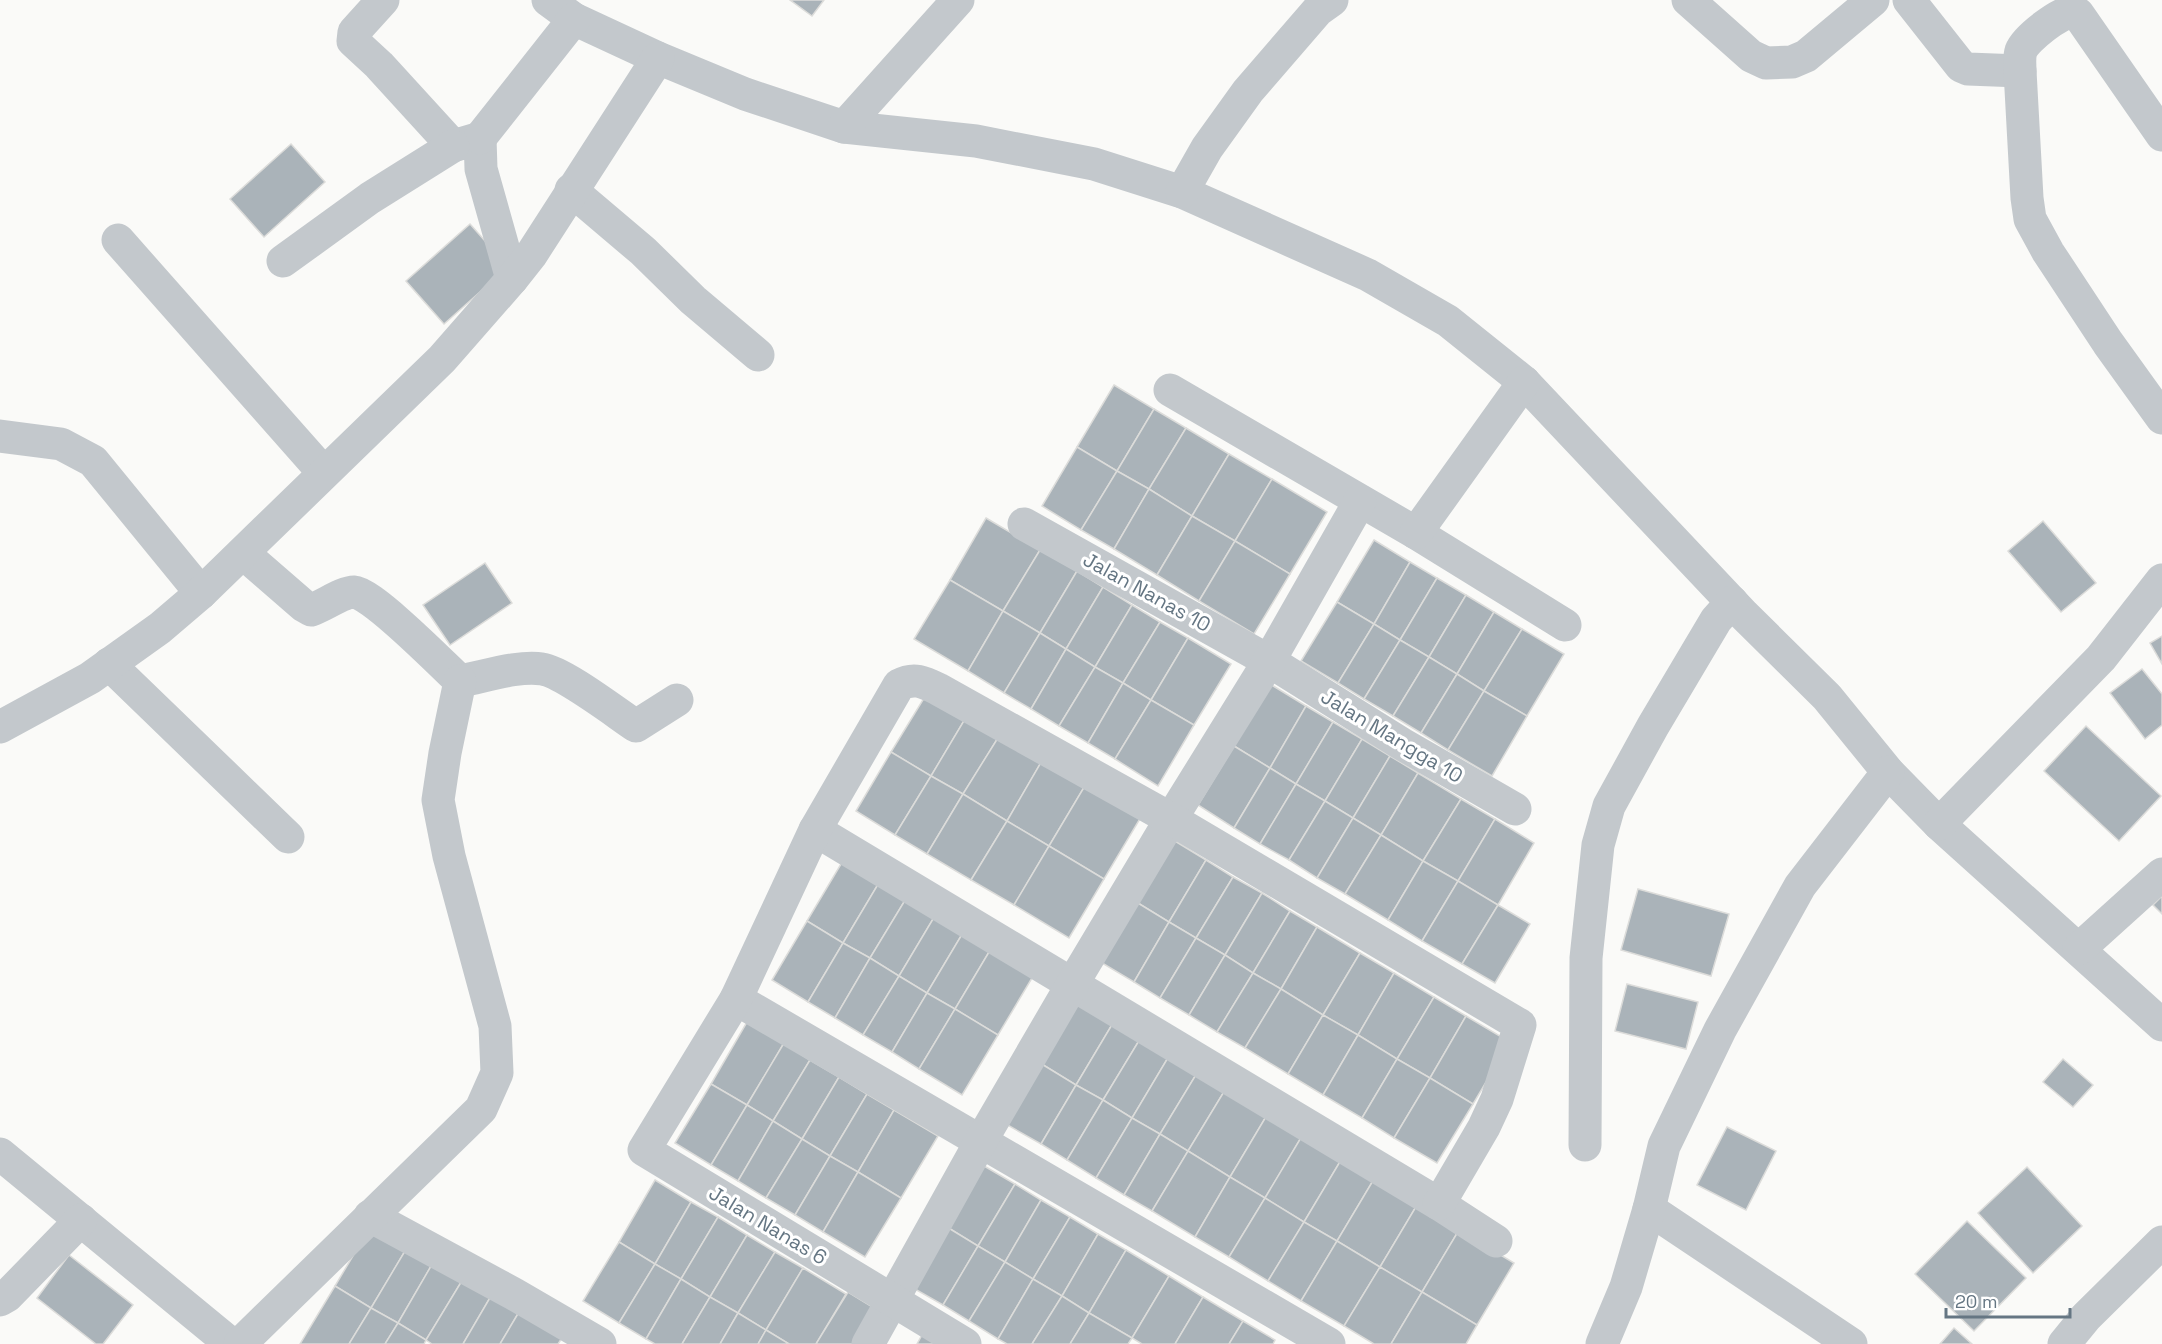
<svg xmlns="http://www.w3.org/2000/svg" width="2162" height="1344" viewBox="0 0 2162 1344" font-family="'Space Grotesk',sans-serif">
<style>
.building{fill:#aab3b9;stroke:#dcdcda;stroke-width:1.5}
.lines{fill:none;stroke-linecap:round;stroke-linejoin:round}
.minor{stroke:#c3c8cc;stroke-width:33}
.labels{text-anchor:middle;stroke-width:6;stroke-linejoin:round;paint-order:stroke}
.street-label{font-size:20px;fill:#657683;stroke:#fff}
</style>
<rect width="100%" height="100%" fill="#fafaf8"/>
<!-- building -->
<g class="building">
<path d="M790 0H824L812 16Z"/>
<path d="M291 144 325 182 264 237 230 199Z"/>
<path d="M470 224 508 267 444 324 406 281Z"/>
<path d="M1114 385 1154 409 1117 471 1077 447Z"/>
<path d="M1154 409 1186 428 1149 489 1117 471Z"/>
<path d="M1186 428 1229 454 1192 516 1149 489Z"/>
<path d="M1077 447 1117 471 1081 530 1042 506Z"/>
<path d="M1229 454 1272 479 1235 541 1192 516Z"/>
<path d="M1117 471 1149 489 1114 549 1081 530Z"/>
<path d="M1272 479 1327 512 1290 574 1235 541Z"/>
<path d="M1149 489 1192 516 1157 575 1114 549Z"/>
<path d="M1192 516 1235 541 1199 601 1157 575Z"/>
<path d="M986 518 1040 550 1003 611 950 580Z"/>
<path d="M2043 521 2096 583 2061 612 2008 551Z"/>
<path d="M1374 540 1410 562 1374 624 1337 602Z"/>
<path d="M1235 541 1290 574 1254 634 1199 601Z"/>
<path d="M1040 550 1077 571 1040 633 1003 611Z"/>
<path d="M1410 562 1437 578 1400 640 1374 624Z"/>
<path d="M485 563 512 603 450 645 423 605Z"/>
<path d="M1077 571 1103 587 1066 649 1040 633Z"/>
<path d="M1437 578 1466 595 1429 657 1400 640Z"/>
<path d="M950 580 1003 611 968 671 914 639Z"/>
<path d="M1103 587 1132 605 1095 667 1066 649Z"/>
<path d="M1466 595 1494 612 1457 674 1429 657Z"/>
<path d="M1337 602 1374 624 1338 683 1301 661Z"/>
<path d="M1132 605 1160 622 1123 683 1095 667Z"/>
<path d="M1003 611 1040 633 1004 693 968 671Z"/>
<path d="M1494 612 1522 629 1484 691 1457 674Z"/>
<path d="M1160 622 1188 638 1151 700 1123 683Z"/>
<path d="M1374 624 1400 640 1364 699 1338 683Z"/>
<path d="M1522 629 1564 654 1527 716 1484 691Z"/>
<path d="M1040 633 1066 649 1031 709 1004 693Z"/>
<path d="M2162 636V664L2150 643Z"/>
<path d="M1188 638 1231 664 1194 725 1151 700Z"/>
<path d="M1400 640 1429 657 1393 716 1364 699Z"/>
<path d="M1066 649 1095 667 1059 726 1031 709Z"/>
<path d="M1429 657 1457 674 1421 733 1393 716Z"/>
<path d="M1095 667 1123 683 1088 743 1059 726Z"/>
<path d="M2142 669 2162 694V725L2145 739 2110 693Z"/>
<path d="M1457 674 1484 691 1448 750 1421 733Z"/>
<path d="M1123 683 1151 700 1115 759 1088 743Z"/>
<path d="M1270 684 1306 706 1270 768 1234 746Z"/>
<path d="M929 690 968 714 931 776 891 752Z"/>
<path d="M1484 691 1527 716 1492 776 1448 750Z"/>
<path d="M1151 700 1194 725 1158 786 1115 759Z"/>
<path d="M1306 706 1333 722 1296 784 1270 768Z"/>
<path d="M968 714 1001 733 963 794 931 776Z"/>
<path d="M1333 722 1362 739 1325 801 1296 784Z"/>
<path d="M2086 726 2161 796 2119 841 2044 771Z"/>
<path d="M1001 733 1043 759 1007 821 963 794Z"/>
<path d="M1362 739 1390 756 1353 818 1325 801Z"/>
<path d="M1234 746 1270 768 1234 828 1198 805Z"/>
<path d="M891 752 931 776 895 835 856 811Z"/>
<path d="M1390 756 1418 773 1381 835 1353 818Z"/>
<path d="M1043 759 1086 784 1049 846 1007 821Z"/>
<path d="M1270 768 1296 784 1260 844 1234 828Z"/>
<path d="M1418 773 1461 799 1423 861 1381 835Z"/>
<path d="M931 776 963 794 927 854 895 835Z"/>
<path d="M1086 784 1141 817 1104 879 1049 846Z"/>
<path d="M1296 784 1325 801 1289 860 1260 844Z"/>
<path d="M963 794 1007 821 971 880 927 854Z"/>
<path d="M1461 799 1495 819 1458 881 1423 861Z"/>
<path d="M1325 801 1353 818 1317 878 1289 860Z"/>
<path d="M1353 818 1381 835 1345 894 1317 878Z"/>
<path d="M1495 819 1534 843 1498 905 1458 881Z"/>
<path d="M1007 821 1049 846 1014 905 971 880Z"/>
<path d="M1381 835 1423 861 1388 920 1345 894Z"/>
<path d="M1170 838 1206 860 1169 922 1133 900Z"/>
<path d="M1049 846 1104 879 1069 938 1014 905Z"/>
<path d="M844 859 880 881 843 943 807 921Z"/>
<path d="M1206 860 1233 877 1196 938 1169 922Z"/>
<path d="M1423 861 1458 881 1422 941 1388 920Z"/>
<path d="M1233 877 1262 893 1225 955 1196 938Z"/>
<path d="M880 881 907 897 870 958 843 943Z"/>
<path d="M1458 881 1498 905 1462 964 1422 941Z"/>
<path d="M1638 889 1729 914 1711 976 1621 950Z"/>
<path d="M1262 893 1290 911 1253 973 1225 955Z"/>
<path d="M2162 896V914L2153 905Z"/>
<path d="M907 897 936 914 899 976 870 958Z"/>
<path d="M1133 900 1169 922 1134 982 1097 960Z"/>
<path d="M1498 905 1530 924 1495 983 1462 964Z"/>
<path d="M1290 911 1317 927 1281 989 1253 973Z"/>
<path d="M936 914 964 931 927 993 899 976Z"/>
<path d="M807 921 843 943 808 1002 772 980Z"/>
<path d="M1169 922 1196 938 1160 998 1134 982Z"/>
<path d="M1317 927 1360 953 1323 1015 1281 989Z"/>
<path d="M964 931 992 947 955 1009 927 993Z"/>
<path d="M1196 938 1225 955 1189 1015 1160 998Z"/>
<path d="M843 943 870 958 835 1018 808 1002Z"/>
<path d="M992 947 1035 973 998 1035 955 1009Z"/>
<path d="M1360 953 1394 973 1358 1035 1323 1015Z"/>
<path d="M1225 955 1253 973 1217 1032 1189 1015Z"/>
<path d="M870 958 899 976 863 1035 835 1018Z"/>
<path d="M1253 973 1281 989 1245 1048 1217 1032Z"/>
<path d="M1394 973 1434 997 1397 1059 1358 1035Z"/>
<path d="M899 976 927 993 892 1052 863 1035Z"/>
<path d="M1627 984 1698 1002 1686 1049 1615 1031Z"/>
<path d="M1281 989 1323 1015 1288 1074 1245 1048Z"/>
<path d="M927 993 955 1009 919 1069 892 1052Z"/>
<path d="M1434 997 1466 1016 1430 1078 1397 1059Z"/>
<path d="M1077 1001 1113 1023 1076 1085 1040 1063Z"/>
<path d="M955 1009 998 1035 962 1095 919 1069Z"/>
<path d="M1323 1015 1358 1035 1323 1095 1288 1074Z"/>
<path d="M1466 1016 1510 1042 1473 1104 1430 1078Z"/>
<path d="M747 1022 784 1043 747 1105 711 1084Z"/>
<path d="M1113 1023 1140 1039 1103 1100 1076 1085Z"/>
<path d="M1358 1035 1397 1059 1362 1118 1323 1095Z"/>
<path d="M1140 1039 1169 1056 1132 1118 1103 1100Z"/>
<path d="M784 1043 810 1060 773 1121 747 1105Z"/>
<path d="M1169 1056 1197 1073 1160 1134 1132 1118Z"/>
<path d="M1397 1059 1430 1078 1394 1138 1362 1118Z"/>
<path d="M2063 1059 2093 1085 2073 1107 2043 1082Z"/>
<path d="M810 1060 839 1077 802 1139 773 1121Z"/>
<path d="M1040 1063 1076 1085 1041 1144 1004 1123Z"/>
<path d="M1197 1073 1225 1090 1188 1151 1160 1134Z"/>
<path d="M839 1077 867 1094 830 1156 802 1139Z"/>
<path d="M1430 1078 1473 1104 1437 1163 1394 1138Z"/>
<path d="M711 1084 747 1105 711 1165 675 1143Z"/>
<path d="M1076 1085 1103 1100 1067 1160 1041 1144Z"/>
<path d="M1225 1090 1267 1115 1230 1177 1188 1151Z"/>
<path d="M867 1094 894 1110 858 1172 830 1156Z"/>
<path d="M1103 1100 1132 1118 1096 1178 1067 1160Z"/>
<path d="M747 1105 773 1121 738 1181 711 1165Z"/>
<path d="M894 1110 938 1136 901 1198 858 1172Z"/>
<path d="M1267 1115 1302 1136 1265 1198 1230 1177Z"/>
<path d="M1132 1118 1160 1134 1124 1195 1096 1178Z"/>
<path d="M773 1121 802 1139 766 1198 738 1181Z"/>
<path d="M1727 1127 1776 1151 1746 1210 1697 1185Z"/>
<path d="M1160 1134 1188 1151 1152 1211 1124 1195Z"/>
<path d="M1302 1136 1341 1160 1304 1222 1265 1198Z"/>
<path d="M802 1139 830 1156 795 1215 766 1198Z"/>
<path d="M1188 1151 1230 1177 1195 1237 1152 1211Z"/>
<path d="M830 1156 858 1172 823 1232 795 1215Z"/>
<path d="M1341 1160 1374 1179 1337 1241 1304 1222Z"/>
<path d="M979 1163 1015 1184 978 1246 942 1224Z"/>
<path d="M2027 1167 2082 1226 2033 1273 1978 1213Z"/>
<path d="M858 1172 901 1198 865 1257 823 1232Z"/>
<path d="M1230 1177 1265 1198 1229 1257 1195 1237Z"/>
<path d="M1374 1179 1417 1205 1380 1267 1337 1241Z"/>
<path d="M655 1180 691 1202 655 1264 619 1242Z"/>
<path d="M1015 1184 1041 1200 1005 1262 978 1246Z"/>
<path d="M1265 1198 1304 1222 1268 1281 1229 1257Z"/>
<path d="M1041 1200 1070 1217 1033 1279 1005 1262Z"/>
<path d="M691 1202 718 1217 681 1279 655 1264Z"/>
<path d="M1417 1205 1459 1230 1422 1292 1380 1267Z"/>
<path d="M718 1217 747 1235 710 1297 681 1279Z"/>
<path d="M1070 1217 1098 1234 1062 1296 1033 1279Z"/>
<path d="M1967 1221 2026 1278 1974 1331 1915 1274Z"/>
<path d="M1304 1222 1337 1241 1301 1301 1268 1281Z"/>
<path d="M372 1224 408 1246 371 1308 335 1286Z"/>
<path d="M942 1224 978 1246 943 1305 906 1284Z"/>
<path d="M1459 1230 1514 1263 1477 1325 1422 1292Z"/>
<path d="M1098 1234 1126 1250 1089 1313 1062 1296Z"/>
<path d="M747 1235 775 1252 738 1313 710 1297Z"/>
<path d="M1337 1241 1380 1267 1344 1326 1301 1301Z"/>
<path d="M619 1242 655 1264 619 1323 583 1301Z"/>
<path d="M408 1246 434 1261 398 1323 371 1308Z"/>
<path d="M978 1246 1005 1262 969 1321 943 1305Z"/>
<path d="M1126 1250 1169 1276 1132 1338 1089 1313Z"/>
<path d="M775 1252 803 1268 766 1330 738 1313Z"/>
<path d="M69 1255 133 1305 103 1344H96L37 1298Z"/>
<path d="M434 1261 463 1279 426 1340 398 1323Z"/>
<path d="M1005 1262 1033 1279 998 1339 969 1321Z"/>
<path d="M655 1264 681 1279 646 1339 619 1323Z"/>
<path d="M1380 1267 1422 1292 1391 1344H1374L1344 1326Z"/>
<path d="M803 1268 846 1294 816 1344H789L766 1330Z"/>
<path d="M1169 1276 1203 1297 1175 1344H1142L1132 1338Z"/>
<path d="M463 1279 491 1296 463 1344H432L426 1340Z"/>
<path d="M681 1279 710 1297 682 1344H655L646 1339Z"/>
<path d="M1033 1279 1062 1296 1032 1344H1007L998 1339Z"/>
<path d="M335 1286 371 1308 349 1344H300Z"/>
<path d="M848 1292 884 1314 866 1344H816Z"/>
<path d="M1422 1292 1477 1325 1466 1344H1391Z"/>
<path d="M491 1296 519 1312 500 1344H463Z"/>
<path d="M1062 1296 1089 1313 1070 1344H1032Z"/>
<path d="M710 1297 738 1313 720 1344H682Z"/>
<path d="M1203 1297 1243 1321 1229 1344H1175Z"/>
<path d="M371 1308 398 1323 385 1344H349Z"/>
<path d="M519 1312 562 1338 558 1344H500Z"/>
<path d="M738 1313 766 1330 758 1344H720Z"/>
<path d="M1089 1313 1132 1338 1128 1344H1070Z"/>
<path d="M1243 1321 1275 1340 1273 1344H1229Z"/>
<path d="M398 1323 426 1340 424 1344H385Z"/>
<path d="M1954 1328 1972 1344H1940Z"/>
<path d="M766 1330 789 1344H758Z"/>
<path d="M922 1335 936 1344H917Z"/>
</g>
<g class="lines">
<!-- minor -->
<g class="minor">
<path d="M383 0 354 32 353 41 379 65 453 146 480 138 481 169 512 279"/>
<path d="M548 0 574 19 658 58 745 94 844 127 976 141 1094 164 1182 192 1368 275 1448 321 1524 382 1744 615 1827 697 1888 772 1939 824 2162 1025"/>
<path d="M1688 0 1751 56 1766 63 1792 62 1806 56 1873 0"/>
<path d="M1909 0 1961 66 1968 69 2020 71"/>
<path d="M844 127 958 0"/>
<path d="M2162 135 2078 14 2074 11C2060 12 2026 38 2021 51 2019 57 2020 65 2020 71L2027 198 2030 219 2048 252 2108 343 2162 418"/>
<path d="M480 138 574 19"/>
<path d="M571 190 643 251 693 300 758 355"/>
<path d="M1182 192 1207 148 1248 91 1318 10 1332 0"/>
<path d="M118 240 324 473"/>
<path d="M283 261 370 198 453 146"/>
<path d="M1170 390 1416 533 1565 625"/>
<path d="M0 436 61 444 93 461 201 593"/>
<path d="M1024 524 1269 661 1402 744 1515 809"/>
<path d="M1416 533 1524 382"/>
<path d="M243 553 304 606 311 610C323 606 343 592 354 592 372 593 444 666 460 681 483 677 519 665 542 669 563 672 615 712 636 726L677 700"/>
<path d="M109 664 288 837"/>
<path d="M0 727 90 678 160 628 201 593 442 359 512 279 531 255 658 58"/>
<path d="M1939 824 2101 658 2162 580"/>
<path d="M815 830 1439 1204 1496 1241"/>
<path d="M2079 949 2162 874"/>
<path d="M736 999 1329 1344"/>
<path d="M1585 1145 1586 958 1598 845 1609 806 1653 726 1716 620 1732 602"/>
<path d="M0 1154 231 1344"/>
<path d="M1649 1209 1851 1344"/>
<path d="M370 1216 514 1294 600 1344"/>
<path d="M0 1300 7 1296 81 1220"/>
<path d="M240 1344 481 1109 497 1073 495 1026 449 856 438 800 445 753 460 681"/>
<path d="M868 1344 981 1141 1073 983 1171 819 1269 661 1360 501"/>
<path d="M965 1344 644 1150 736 999 815 830 899 685C914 677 924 682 938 689L1171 819 1520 1025 1497 1099 1484 1127 1439 1204"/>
<path d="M1602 1344 1626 1287 1649 1209 1664 1146 1720 1030 1800 886 1888 772"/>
<path d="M2064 1344 2086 1317 2162 1242"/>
</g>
</g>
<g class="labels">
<!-- street labels -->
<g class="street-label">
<text transform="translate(1147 592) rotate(29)" y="7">Jalan Nanas 10</text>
<text transform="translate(1392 736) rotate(31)" y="7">Jalan Mangga 10</text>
<text transform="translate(768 1225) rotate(31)" y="7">Jalan Nanas 6</text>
</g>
</g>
<!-- scale -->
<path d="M1946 1308v9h124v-9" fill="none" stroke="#657683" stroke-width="3"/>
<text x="1955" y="1308" font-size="18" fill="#657683" stroke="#ffffff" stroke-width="4.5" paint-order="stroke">20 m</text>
</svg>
